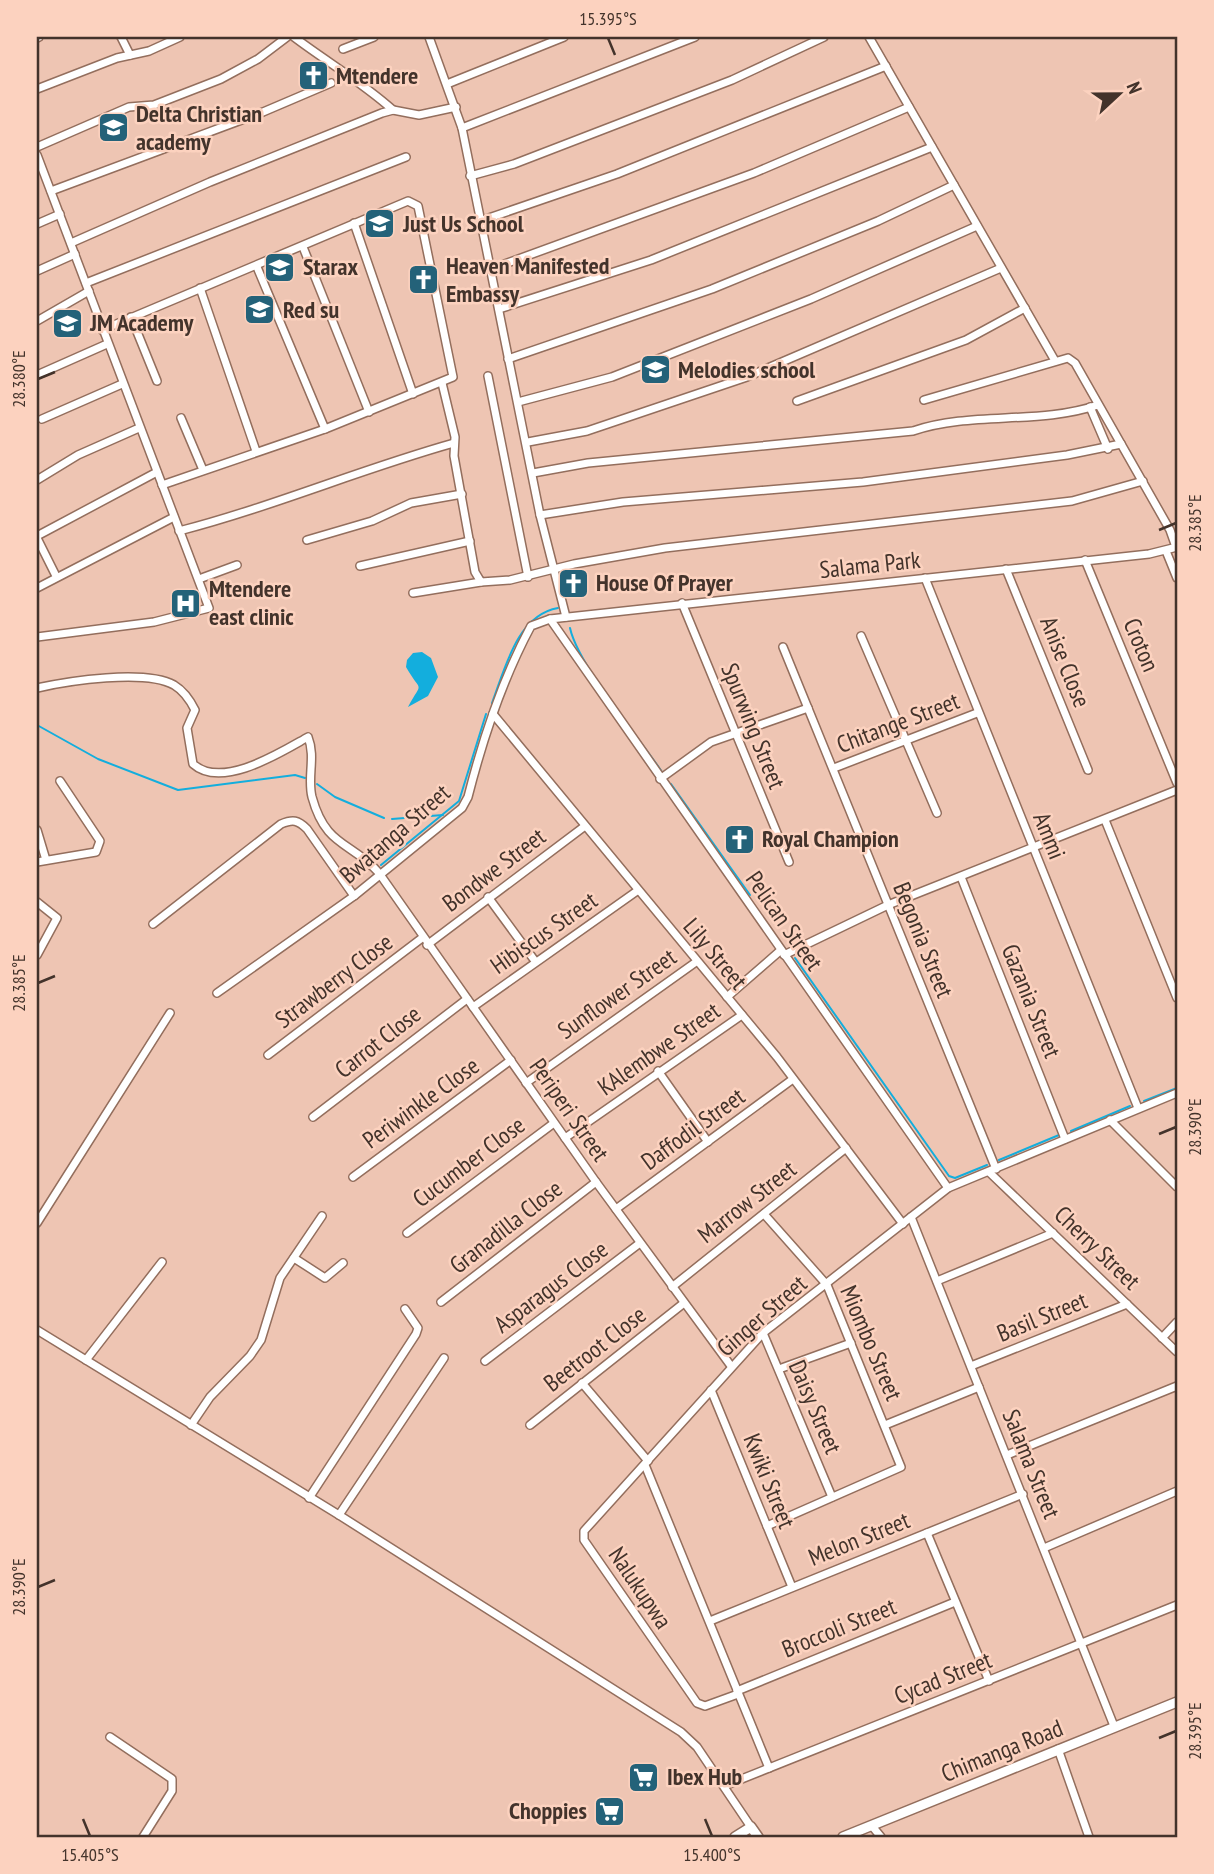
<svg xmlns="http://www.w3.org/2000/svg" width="1214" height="1874" viewBox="0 0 1214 1874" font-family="'PT Sans Narrow',sans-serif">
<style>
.water{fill:#13aedd}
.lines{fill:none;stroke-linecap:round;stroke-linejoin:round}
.stream{stroke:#13aedd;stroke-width:2}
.minor-casing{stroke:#936e5d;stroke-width:10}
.tertiary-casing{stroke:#936e5d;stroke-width:12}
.minor{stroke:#fff;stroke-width:7}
.tertiary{stroke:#fff;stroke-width:9}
.ticks{fill:none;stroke:#43332b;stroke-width:2.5}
.labels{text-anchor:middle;stroke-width:5;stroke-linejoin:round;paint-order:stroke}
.poi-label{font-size:24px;font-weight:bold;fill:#43332b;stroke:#fcd2bf;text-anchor:start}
.street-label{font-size:24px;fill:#43332b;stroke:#fcd2bf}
.neatline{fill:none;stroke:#43332b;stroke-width:2.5}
.ticks-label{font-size:18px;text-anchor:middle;fill:#43332b}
</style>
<rect width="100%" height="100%" fill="#eec5b3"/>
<!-- water -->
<path class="water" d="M422 652 431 658 438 677 428 696 408 707C423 679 422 695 406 667L407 660 413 653Z"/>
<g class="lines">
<!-- stream -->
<g class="stream">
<path d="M570 628C578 665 639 738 662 772"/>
<path d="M492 703C505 669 517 615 558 608"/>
<path d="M37 725 98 759 178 790 295 775 305 778"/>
<path d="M317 784 335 797 384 818"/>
<path d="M671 784 750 895"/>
<path d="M392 819 443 815"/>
<path d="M381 865 459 801 486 714"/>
<path d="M795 958 949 1176 955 1178 987 1165"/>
<path d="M1144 1101 1177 1088"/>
<path d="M1071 1131 1130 1106"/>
<path d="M999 1160 1059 1135"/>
</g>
<defs>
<g id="minor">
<path d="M121 37 130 55"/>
<path d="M294 37C327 62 362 82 393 110"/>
<path d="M429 37 462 128 540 515 566 617"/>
<path d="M869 37 1054 359"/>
<path d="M37 38 39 37"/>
<path d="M343 49 374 37"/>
<path d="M447 84 564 37"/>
<path d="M37 89 117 58 149 51 180 37"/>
<path d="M462 128 695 37"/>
<path d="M37 147 129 107 154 105 221 79 258 59 287 37"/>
<path d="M37 155 209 608 154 622 37 637"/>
<path d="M470 176 514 164 732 80 824 37"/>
<path d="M51 191 263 112 331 83"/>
<path d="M480 221 617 174 886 66"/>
<path d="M354 223 413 394"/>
<path d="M37 224 60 214"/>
<path d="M71 243 210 182 382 113 393 110 419 115 456 107"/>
<path d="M303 247 369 412"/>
<path d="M257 267 325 429"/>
<path d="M491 269 754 173 909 107"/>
<path d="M37 271 75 254"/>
<path d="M86 283 406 157"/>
<path d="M200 288 256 451"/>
<path d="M499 309 651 260 932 147"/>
<path d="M131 317 157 381"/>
<path d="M37 321 89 291"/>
<path d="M102 330 408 201 418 206 453 377 325 429 162 485"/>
<path d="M508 359 712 289 878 221 954 185"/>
<path d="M37 375 107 344"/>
<path d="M488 376 528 577"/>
<path d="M442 383 455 437 454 456 475 572 481 582 510 580 574 564 665 548 1072 501 1143 481"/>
<path d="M924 400 1068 358 1075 363 1170 530 1176 547"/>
<path d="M797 401 966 340 1025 308"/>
<path d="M518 402 612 377 811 299 977 226"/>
<path d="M1090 407 1108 449"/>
<path d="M181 418 203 470"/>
<path d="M42 419 122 384"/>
<path d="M528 442 587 431 747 377 1001 268"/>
<path d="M533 473 588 463 913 431C972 411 1039 425 1098 405"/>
<path d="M37 480 78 455 139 428"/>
<path d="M540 515 623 502 863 482 1067 455 1121 444"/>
<path d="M179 531C272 507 361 469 454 443"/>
<path d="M37 536 157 472"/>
<path d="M37 538 56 576"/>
<path d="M307 540 372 521 411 503 462 494"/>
<path d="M1166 551 1177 578"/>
<path d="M1085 560 1177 783"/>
<path d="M360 566 470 541"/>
<path d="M1006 569 1088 770"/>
<path d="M925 578 1138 1108"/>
<path d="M199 579 237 565"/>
<path d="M37 588 174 517"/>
<path d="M413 593 481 582"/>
<path d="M682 603 789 862"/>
<path d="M861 636 937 813"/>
<path d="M783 647 996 1169"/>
<path d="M37 688C68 681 145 669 174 685 184 691 190 700 195 710L187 728 193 764C222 790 281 752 308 737 316 757 307 777 312 797 326 848 351 841 379 873L596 1182 731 1366"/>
<path d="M493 714 777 1057 903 1224"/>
<path d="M834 768 977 713"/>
<path d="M660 779 711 742 808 708"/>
<path d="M1105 820 1177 998"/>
<path d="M37 830 46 860"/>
<path d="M37 862 96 852 100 841 60 781"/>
<path d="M961 877 1065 1139"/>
<path d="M488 897 535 961"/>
<path d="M37 902 57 918 37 955"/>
<path d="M153 924 281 824C293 819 298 820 307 829L354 896"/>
<path d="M427 945 585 826"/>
<path d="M784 955 888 905 1177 790"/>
<path d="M217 993 354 896 462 808 468 797C483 738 502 680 531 626L550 619"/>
<path d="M727 997 781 950"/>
<path d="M473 1007 637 891"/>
<path d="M268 1055 422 938"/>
<path d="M658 1071 708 1142"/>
<path d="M526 1083 696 962"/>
<path d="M313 1117 467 999"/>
<path d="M1110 1120 1177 1187"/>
<path d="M565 1138 742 1015"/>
<path d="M989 1172 1177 1352"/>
<path d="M353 1177 511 1060"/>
<path d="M948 1188 550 619 1149 554 1177 547"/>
<path d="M616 1209 793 1079"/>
<path d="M764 1214 827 1285 901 1467 767 1526"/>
<path d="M911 1217 1114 1726"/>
<path d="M37 1223 170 1013"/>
<path d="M407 1233 554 1123"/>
<path d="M294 1258 325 1278 343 1263"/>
<path d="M937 1281 1053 1233"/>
<path d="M672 1287 846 1148"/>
<path d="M441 1302 596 1182"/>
<path d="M37 1330 339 1515 681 1732 697 1747 751 1827"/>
<path d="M763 1333 832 1497"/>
<path d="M1162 1338 1177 1322"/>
<path d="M86 1360 162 1262"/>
<path d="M485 1361 640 1243"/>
<path d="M971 1366 1127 1304"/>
<path d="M779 1369 851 1343"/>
<path d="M582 1383 648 1461"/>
<path d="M711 1390 792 1587"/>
<path d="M191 1425 210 1397 250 1356 261 1340 280 1278 322 1216"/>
<path d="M530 1425 684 1303"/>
<path d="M885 1425 979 1387"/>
<path d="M1007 1455 1177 1386"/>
<path d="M645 1465 769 1768"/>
<path d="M309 1498 416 1334 418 1328 405 1309"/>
<path d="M339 1515 444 1358"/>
<path d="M927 1533 989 1681"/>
<path d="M1044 1548 1177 1491"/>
<path d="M710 1621 1023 1494"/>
<path d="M737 1691 955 1602"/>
<path d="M738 1694 705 1706 697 1703 584 1540V1531L763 1333 948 1188 1177 1093"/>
<path d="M110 1737 172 1779V1791L143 1837"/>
<path d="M1058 1749 1089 1837"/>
<path d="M724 1786 1177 1605"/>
<path d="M872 1826 881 1837"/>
</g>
<g id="tertiary">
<path d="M735 1837 751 1827 758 1837"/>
<path d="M843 1837 1177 1702"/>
</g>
</defs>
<!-- minor casing -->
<use href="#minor" class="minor-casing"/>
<!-- tertiary casing -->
<use href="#tertiary" class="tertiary-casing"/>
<!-- minor -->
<use href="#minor" class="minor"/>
<!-- tertiary -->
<use href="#tertiary" class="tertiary"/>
</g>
<!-- ticks -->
<path class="ticks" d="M608 38 615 55M38 379 55 372M1159 530 1176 523M38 983 55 976M1159 1134 1176 1127M38 1587 55 1580M1159 1738 1176 1731M83 1819 90 1836M705 1819 712 1836"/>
<!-- icons -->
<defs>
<symbol id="church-square" viewBox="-11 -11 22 22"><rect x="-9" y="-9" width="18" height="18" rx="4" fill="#246279" stroke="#fcd2bf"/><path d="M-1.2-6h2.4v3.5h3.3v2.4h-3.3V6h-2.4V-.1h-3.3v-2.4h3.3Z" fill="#fff"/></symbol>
<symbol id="school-square" viewBox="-11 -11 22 22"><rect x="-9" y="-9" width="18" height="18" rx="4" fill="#246279" stroke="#fcd2bf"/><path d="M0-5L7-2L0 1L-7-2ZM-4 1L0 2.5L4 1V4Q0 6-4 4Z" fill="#fff"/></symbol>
<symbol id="hospital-square" viewBox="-11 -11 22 22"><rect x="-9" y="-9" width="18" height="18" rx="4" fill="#246279" stroke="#fcd2bf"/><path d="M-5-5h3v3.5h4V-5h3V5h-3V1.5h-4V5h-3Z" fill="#fff"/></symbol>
<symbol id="supermarket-square" viewBox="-11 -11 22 22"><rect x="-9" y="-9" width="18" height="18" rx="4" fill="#246279" stroke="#fcd2bf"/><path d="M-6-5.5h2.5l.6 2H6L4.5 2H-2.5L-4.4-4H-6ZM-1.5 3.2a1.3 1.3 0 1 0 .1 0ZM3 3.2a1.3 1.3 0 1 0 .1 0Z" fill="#fff"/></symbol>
</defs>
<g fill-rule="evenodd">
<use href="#church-square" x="296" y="58" width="35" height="35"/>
<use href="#school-square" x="96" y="110" width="35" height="35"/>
<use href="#school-square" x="362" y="206" width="35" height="35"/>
<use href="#school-square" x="262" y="250" width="35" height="35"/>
<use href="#church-square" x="406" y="262" width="35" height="35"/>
<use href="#school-square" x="242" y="292" width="35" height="35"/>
<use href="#school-square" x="50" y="306" width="35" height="35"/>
<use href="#school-square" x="638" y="352" width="35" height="35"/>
<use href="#church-square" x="556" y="566" width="35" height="35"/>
<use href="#hospital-square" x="168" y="586" width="35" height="35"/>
<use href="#church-square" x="722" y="822" width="35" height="35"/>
<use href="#supermarket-square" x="626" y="1760" width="35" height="35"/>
<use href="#supermarket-square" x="592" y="1794" width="35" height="35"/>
</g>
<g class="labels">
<!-- poi labels -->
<g class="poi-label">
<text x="336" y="84">Mtendere</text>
<text x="136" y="122">Delta Christian<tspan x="136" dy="28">academy</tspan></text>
<text x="403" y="232">Just Us School</text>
<text x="446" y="274">Heaven Manifested<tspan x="446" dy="28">Embassy</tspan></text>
<text x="303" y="275">Starax</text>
<text x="283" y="318">Red su</text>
<text x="90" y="331">JM Academy</text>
<text x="678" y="378">Melodies school</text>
<text x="596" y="591">House Of Prayer</text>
<text x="209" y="597">Mtendere<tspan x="209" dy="28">east clinic</tspan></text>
<text x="762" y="847">Royal Champion</text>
<text x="667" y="1785">Ibex Hub</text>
<text x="587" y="1819" text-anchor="end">Choppies</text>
</g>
<!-- street labels -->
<g class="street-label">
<text transform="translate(870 565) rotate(-6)" y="8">Salama Park</text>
<text transform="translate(1141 645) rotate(67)" y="8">Croton</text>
<text transform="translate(1065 662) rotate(68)" y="8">Anise Close</text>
<text transform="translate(898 723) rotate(-21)" y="8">Chitange Street</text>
<text transform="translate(753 726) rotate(68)" y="8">Spurwing Street</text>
<text transform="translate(395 834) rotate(-41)" y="8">Bwatanga Street</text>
<text transform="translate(1049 836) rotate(68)" y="8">Ammi</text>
<text transform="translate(494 870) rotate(-37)" y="8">Bondwe Street</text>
<text transform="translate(784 921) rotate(55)" y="8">Pelican Street</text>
<text transform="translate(544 933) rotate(-35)" y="8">Hibiscus Street</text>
<text transform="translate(923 940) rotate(68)" y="8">Begonia Street</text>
<text transform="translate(715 954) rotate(50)" y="8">Lily Street</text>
<text transform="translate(334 981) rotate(-37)" y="8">Strawberry Close</text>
<text transform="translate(617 994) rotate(-35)" y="8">Sunflower Street</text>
<text transform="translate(1031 1001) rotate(68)" y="8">Gazania Street</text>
<text transform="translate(378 1042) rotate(-38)" y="8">Carrot Close</text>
<text transform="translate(659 1049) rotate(-35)" y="8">KAlembwe Street</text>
<text transform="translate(421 1103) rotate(-36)" y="8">Periwinkle Close</text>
<text transform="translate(569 1110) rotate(55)" y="8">Periperi Street</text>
<text transform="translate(693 1129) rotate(-36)" y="8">Daffodil Street</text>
<text transform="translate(469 1162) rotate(-37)" y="8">Cucumber Close</text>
<text transform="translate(747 1202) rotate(-38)" y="8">Marrow Street</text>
<text transform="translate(506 1227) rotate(-38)" y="8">Granadilla Close</text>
<text transform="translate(1097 1248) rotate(44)" y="8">Cherry Street</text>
<text transform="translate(551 1287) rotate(-37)" y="8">Asparagus Close</text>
<text transform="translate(762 1316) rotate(-41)" y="8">Ginger Street</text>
<text transform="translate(1042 1317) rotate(-22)" y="8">Basil Street</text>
<text transform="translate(871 1343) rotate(67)" y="8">Miombo Street</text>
<text transform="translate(595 1349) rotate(-38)" y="8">Beetroot Close</text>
<text transform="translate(815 1407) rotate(67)" y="8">Daisy Street</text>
<text transform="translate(1031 1464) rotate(68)" y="8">Salama Street</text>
<text transform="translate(769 1481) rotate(68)" y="8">Kwiki Street</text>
<text transform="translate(859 1539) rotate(-22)" y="8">Melon Street</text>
<text transform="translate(640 1588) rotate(56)" y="8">Nalukupwa</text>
<text transform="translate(839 1628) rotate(-22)" y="8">Broccoli Street</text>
<text transform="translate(943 1678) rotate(-22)" y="8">Cycad Street</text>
<text transform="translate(1002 1751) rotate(-22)" y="8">Chimanga Road</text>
</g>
</g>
<!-- border -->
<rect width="1214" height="1874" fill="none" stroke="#fcd2bf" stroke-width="77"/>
<!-- north arrow -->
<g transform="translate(1119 94) rotate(68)" stroke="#fcd2bf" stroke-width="5" paint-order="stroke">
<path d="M0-5L12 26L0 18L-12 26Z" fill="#43332b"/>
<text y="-10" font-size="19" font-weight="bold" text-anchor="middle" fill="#43332b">N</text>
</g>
<rect x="38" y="38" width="1138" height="1798" class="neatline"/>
<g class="ticks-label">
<text x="608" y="25">15.395°S</text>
<text transform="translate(19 379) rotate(-90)" y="6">28.380°E</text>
<text transform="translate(1195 523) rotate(-90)" y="6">28.385°E</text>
<text transform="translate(19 983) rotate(-90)" y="6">28.385°E</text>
<text transform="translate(1195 1127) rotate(-90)" y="6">28.390°E</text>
<text transform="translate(19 1587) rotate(-90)" y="6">28.390°E</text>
<text transform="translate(1195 1731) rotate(-90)" y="6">28.395°E</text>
<text x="90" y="1861">15.405°S</text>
<text x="712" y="1861">15.400°S</text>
</g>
</svg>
